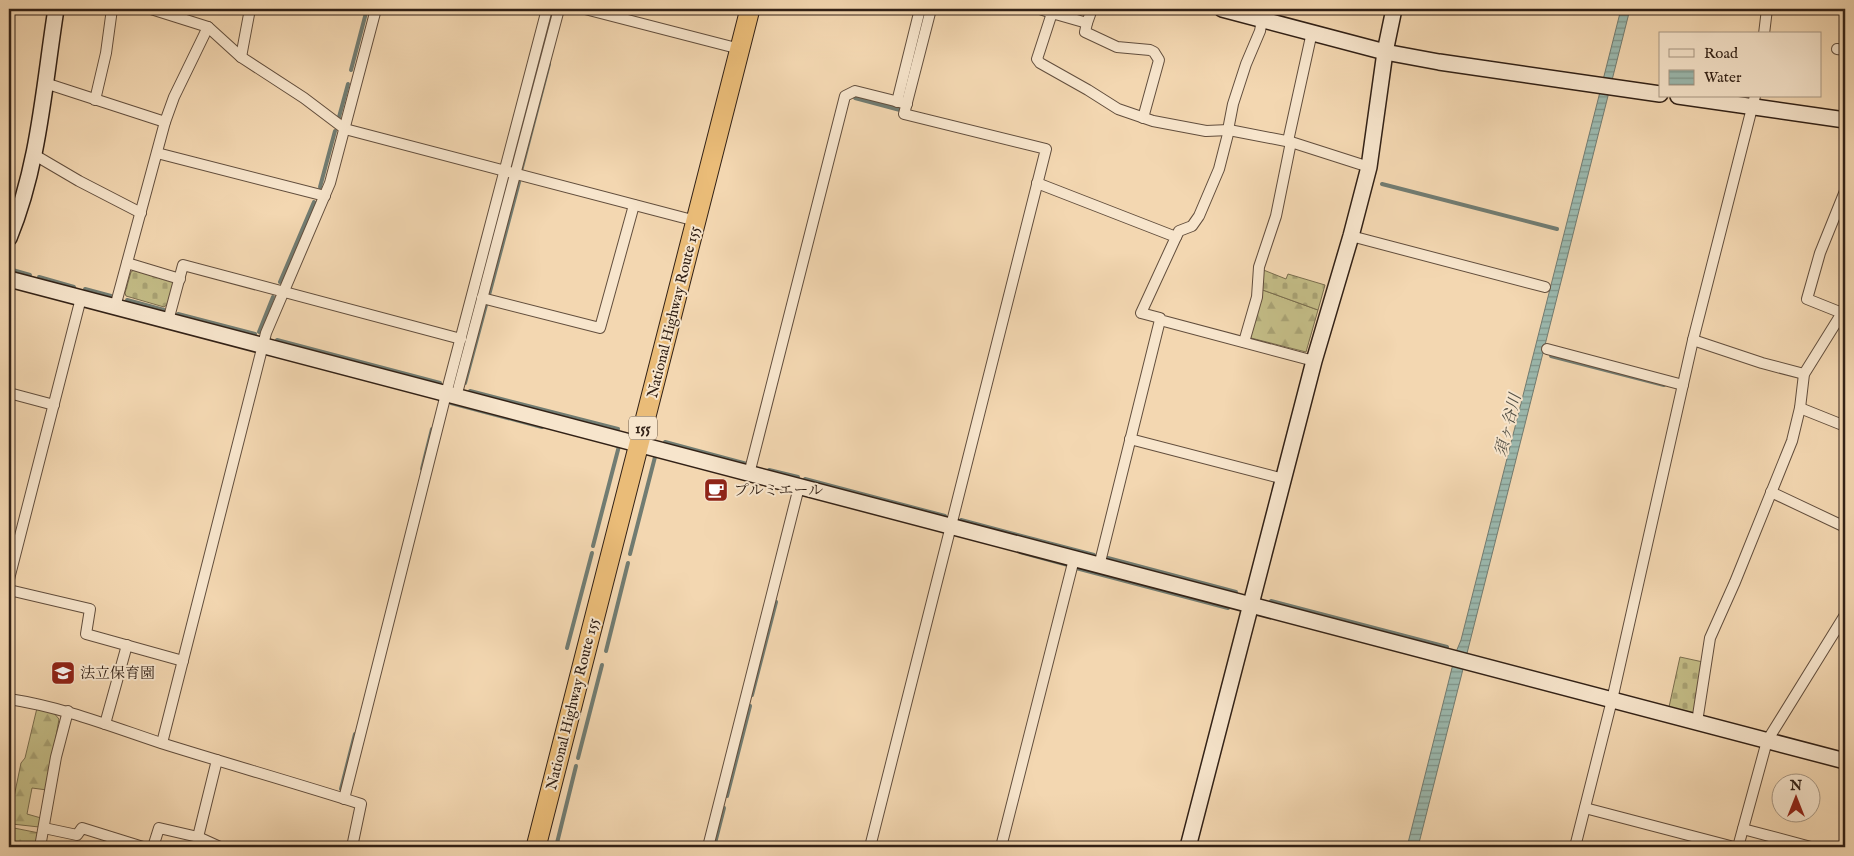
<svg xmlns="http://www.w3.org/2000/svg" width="1854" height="856" viewBox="0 0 1854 856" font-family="'IM FELL English','Noto Serif JP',serif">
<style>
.forest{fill:url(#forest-firs);stroke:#7a6e4e}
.cemetery{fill:url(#cemetery-stones);stroke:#7a6e4e}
.water{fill:url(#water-rules);stroke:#717c72}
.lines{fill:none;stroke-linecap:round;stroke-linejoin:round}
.stream{stroke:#717c72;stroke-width:4}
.street-casing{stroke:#624e3d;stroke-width:12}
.secondary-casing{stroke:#322116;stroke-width:18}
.highway-casing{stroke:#322116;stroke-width:21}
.street{stroke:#f7e5cc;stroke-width:10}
.secondary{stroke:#f7e5cc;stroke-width:15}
.highway{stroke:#eabc78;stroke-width:19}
.labels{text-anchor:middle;stroke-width:4;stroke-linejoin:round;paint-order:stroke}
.shield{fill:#f7e5cc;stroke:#6d5c4d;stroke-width:1}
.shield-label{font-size:14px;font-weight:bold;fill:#322116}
.street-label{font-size:15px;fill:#322116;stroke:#f7e5cc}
.poi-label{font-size:15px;fill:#322116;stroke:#f7e5cc;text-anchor:start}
.water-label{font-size:16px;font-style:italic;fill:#524f44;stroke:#f7e5cc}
</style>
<defs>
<pattern id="forest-firs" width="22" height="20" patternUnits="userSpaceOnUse" patternTransform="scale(1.25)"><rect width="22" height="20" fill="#c3bc86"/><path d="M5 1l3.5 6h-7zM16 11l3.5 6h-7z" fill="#a8a173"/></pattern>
<pattern id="cemetery-stones" width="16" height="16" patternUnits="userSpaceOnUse" patternTransform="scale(1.25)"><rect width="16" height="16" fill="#c3bc86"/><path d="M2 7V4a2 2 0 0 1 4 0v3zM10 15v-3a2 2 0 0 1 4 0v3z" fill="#a8a173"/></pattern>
<pattern id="water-rules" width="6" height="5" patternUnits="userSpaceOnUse" patternTransform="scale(1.25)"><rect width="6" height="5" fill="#9bb9af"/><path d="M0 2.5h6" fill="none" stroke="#7f968d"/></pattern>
</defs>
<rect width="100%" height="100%" fill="#f3d7b1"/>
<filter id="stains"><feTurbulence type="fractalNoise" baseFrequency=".004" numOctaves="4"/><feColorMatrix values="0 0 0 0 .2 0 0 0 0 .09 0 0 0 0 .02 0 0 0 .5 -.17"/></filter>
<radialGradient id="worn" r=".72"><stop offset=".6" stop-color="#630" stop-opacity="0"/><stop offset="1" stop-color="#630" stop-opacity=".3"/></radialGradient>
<!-- forest -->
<g class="forest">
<path d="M1260 289 1318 310 1306 352 1251 338 1248 335Z"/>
<path d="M37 708 53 712 59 719 47 790 32 788 27 814 41 818 39 827 12 824 9 821 21 763 25 758Z"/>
<path d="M9 827 39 833 37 847H9Z"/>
</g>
<!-- cemetery -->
<g class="cemetery">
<path d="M1261 269 1286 279 1288 274 1325 285 1318 310 1260 289Z"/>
<path d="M134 270 172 281 174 284 168 304 164 307 126 296 125 293 131 272Z"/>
<path d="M1680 657 1703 662 1694 713 1669 707Z"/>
</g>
<!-- water -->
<path class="water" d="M1621 9H1630L1418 847H1407L1456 652 1461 640Z"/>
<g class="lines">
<!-- stream -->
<g class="stream">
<path d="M916 45 926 9"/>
<path d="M351 70 367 9"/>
<path d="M855 98 900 110"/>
<path d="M339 117 348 84"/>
<path d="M512 163 553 9"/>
<path d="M521 171 549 64"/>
<path d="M1382 184 1557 229"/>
<path d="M320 187 335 131"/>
<path d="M497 220 508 179"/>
<path d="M9 269 30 275"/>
<path d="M39 277 74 287"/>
<path d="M280 282 314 202"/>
<path d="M85 289 111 296"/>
<path d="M489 295 519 182"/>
<path d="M127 300 164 310"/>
<path d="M178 314 255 334"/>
<path d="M259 332 273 297"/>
<path d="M277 340 440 383"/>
<path d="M1551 356 1664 385"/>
<path d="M465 383 486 305"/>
<path d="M470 391 618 429"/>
<path d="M451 403 542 427"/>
<path d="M665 442 747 464"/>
<path d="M422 469 432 429"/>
<path d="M769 470 798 477"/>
<path d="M805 479 945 516"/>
<path d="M961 520 1094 555"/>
<path d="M593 546 619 446 614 445"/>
<path d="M1020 552 1068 565"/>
<path d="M630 554 655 457"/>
<path d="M1104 557 1236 592"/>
<path d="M1076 568 1228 608"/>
<path d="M1271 601 1447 647"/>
<path d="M567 648 592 553"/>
<path d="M606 651 628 563"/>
<path d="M752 695 776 602"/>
<path d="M578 758 602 665"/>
<path d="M341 789 355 734"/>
<path d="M727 796 750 706"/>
<path d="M556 847 576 766"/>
<path d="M714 847 724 808"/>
</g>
<defs>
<g id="street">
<path d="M151 9 208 27 241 57 304 98 345 129 696 221"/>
<path d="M585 9 740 49"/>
<path d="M1040 9 1052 13"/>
<path d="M1092 9 1087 23 1052 13 1037 59 1040 63 1088 90 1118 109 1153 121 1206 131 1229 130 1291 142 1369 167"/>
<path d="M1087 23 1085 32 1117 47 1150 50 1154 52 1159 60 1143 118"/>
<path d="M1764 34 1767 9"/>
<path d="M1837 49 1845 50"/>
<path d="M241 57 250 9"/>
<path d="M45 83 165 122"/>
<path d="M95 100 106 53 112 9"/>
<path d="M897 102 920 9"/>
<path d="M1228 130 1233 104 1246 64 1260 31 1264 9"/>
<path d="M1288 141 1312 32"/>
<path d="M157 153 325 196"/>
<path d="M33 154 79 181 141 213"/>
<path d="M1037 183 1176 237 1141 313 1160 318V320L1314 361"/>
<path d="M1351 236 1545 287"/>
<path d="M1176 237 1179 231 1192 226 1199 216 1219 169 1229 130"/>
<path d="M127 263 180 279"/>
<path d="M482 298 600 328 634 205"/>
<path d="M115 307 165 122 174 97 208 27"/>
<path d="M1842 313 1807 299 1820 253 1845 191"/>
<path d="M168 321 183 265 461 339"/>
<path d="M1693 340 1762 363 1804 374"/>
<path d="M1244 342 1257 297 1259 267 1276 216 1291 142"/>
<path d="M1547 349 1683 385"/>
<path d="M9 393 54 405"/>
<path d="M456 397 559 9"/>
<path d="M1800 408 1845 426"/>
<path d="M1130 439 1284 479"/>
<path d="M749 474 845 96 855 91 907 104"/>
<path d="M1771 492 1845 527"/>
<path d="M1099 566 1160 320"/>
<path d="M9 579 81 298"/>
<path d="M9 590 90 609 86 634 183 661"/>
<path d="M9 699C62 707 110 726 161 743 228 764 295 783 361 804L352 847"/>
<path d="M1697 722 1710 638 1735 582 1792 441 1800 408 1804 374 1842 313 1845 310"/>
<path d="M105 724 127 645"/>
<path d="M162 743 266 333 330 183 376 9"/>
<path d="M344 799 446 394 547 9"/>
<path d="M1585 808 1734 847"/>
<path d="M44 828 77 835 82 828 143 847"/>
<path d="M1743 829 1811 847"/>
<path d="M198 837 217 760"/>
<path d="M40 847 56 757 68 711"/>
<path d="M153 847 159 828 198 837 220 847"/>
<path d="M708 847 799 487"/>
<path d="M870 847 1046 149 904 114 931 9"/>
<path d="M1001 847 1074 559"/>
<path d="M1575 847 1612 700 1693 340 1755 96"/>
<path d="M1738 847 1767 741 1845 615"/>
</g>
<g id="secondary">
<path d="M1222 9 1385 52 1439 62 1660 94"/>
<path d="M1678 96 1845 120"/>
<path d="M9 238C39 166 44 85 56 9"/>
<path d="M9 279 1845 761"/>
<path d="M1188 847 1314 361 1351 236 1369 167 1385 52 1394 9"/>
</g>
<path id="highway" d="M536 847 750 9"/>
</defs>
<!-- street casing -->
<use href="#street" class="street-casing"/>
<!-- secondary casing -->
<use href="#secondary" class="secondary-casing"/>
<!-- highway casing -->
<use href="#highway" class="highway-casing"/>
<!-- street -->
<use href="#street" class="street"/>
<!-- secondary -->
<use href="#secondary" class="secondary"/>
<!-- highway -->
<use href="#highway" class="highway"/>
</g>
<!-- icons -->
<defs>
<symbol id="cafe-square" viewBox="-11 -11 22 22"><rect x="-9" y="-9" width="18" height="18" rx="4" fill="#8f2418" stroke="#f7e5cc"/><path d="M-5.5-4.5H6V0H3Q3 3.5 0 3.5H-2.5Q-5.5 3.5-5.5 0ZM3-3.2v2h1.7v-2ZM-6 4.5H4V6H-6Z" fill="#fff"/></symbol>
<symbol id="school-square" viewBox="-11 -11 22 22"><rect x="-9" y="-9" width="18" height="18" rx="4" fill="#8f2418" stroke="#f7e5cc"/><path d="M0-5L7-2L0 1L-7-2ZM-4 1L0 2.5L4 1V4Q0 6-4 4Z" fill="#fff"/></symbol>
</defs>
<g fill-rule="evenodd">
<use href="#cafe-square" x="702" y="476" width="28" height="28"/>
<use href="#school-square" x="49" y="659" width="28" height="28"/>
</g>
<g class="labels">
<!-- shield labels -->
<rect class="shield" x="629" y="416.5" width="28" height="23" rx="4"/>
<g class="shield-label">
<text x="643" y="433">155</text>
</g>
<!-- street labels -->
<g class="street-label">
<text transform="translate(673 312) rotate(-76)" y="5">National Highway Route 155</text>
<text transform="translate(572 704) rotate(-76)" y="5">National Highway Route 155</text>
</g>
<!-- poi labels -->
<g class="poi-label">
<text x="734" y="495">プルミエール</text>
<text x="80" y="678">法立保育園</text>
</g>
<!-- water labels -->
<g class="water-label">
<text transform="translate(1507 425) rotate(-76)" y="6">須ヶ谷川</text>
</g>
</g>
<!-- margin -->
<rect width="1854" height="856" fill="none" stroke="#f3d7b1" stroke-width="30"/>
<rect x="10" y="10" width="1834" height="836" fill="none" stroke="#322116" stroke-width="2.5"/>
<rect x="15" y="15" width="1824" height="826" fill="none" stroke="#322116"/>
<!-- legend -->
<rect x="1659" y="32" width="162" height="65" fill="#f7e5cc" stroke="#a89783"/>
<rect x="1669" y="49" width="25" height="8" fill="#f7e5cc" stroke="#a89783"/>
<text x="1704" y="58" font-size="15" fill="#322116">Road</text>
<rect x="1669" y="70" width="25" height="15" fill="url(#water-rules)" stroke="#a89783"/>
<text x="1704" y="82" font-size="15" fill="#322116">Water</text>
<!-- north arrow -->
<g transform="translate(1796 798)"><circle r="24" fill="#f7e5cc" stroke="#a89783"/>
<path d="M0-4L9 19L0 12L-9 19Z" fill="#8f2418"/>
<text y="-8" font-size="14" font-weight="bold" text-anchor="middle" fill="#322116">N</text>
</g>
<rect width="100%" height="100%" filter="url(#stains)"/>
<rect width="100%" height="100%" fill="url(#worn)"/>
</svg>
